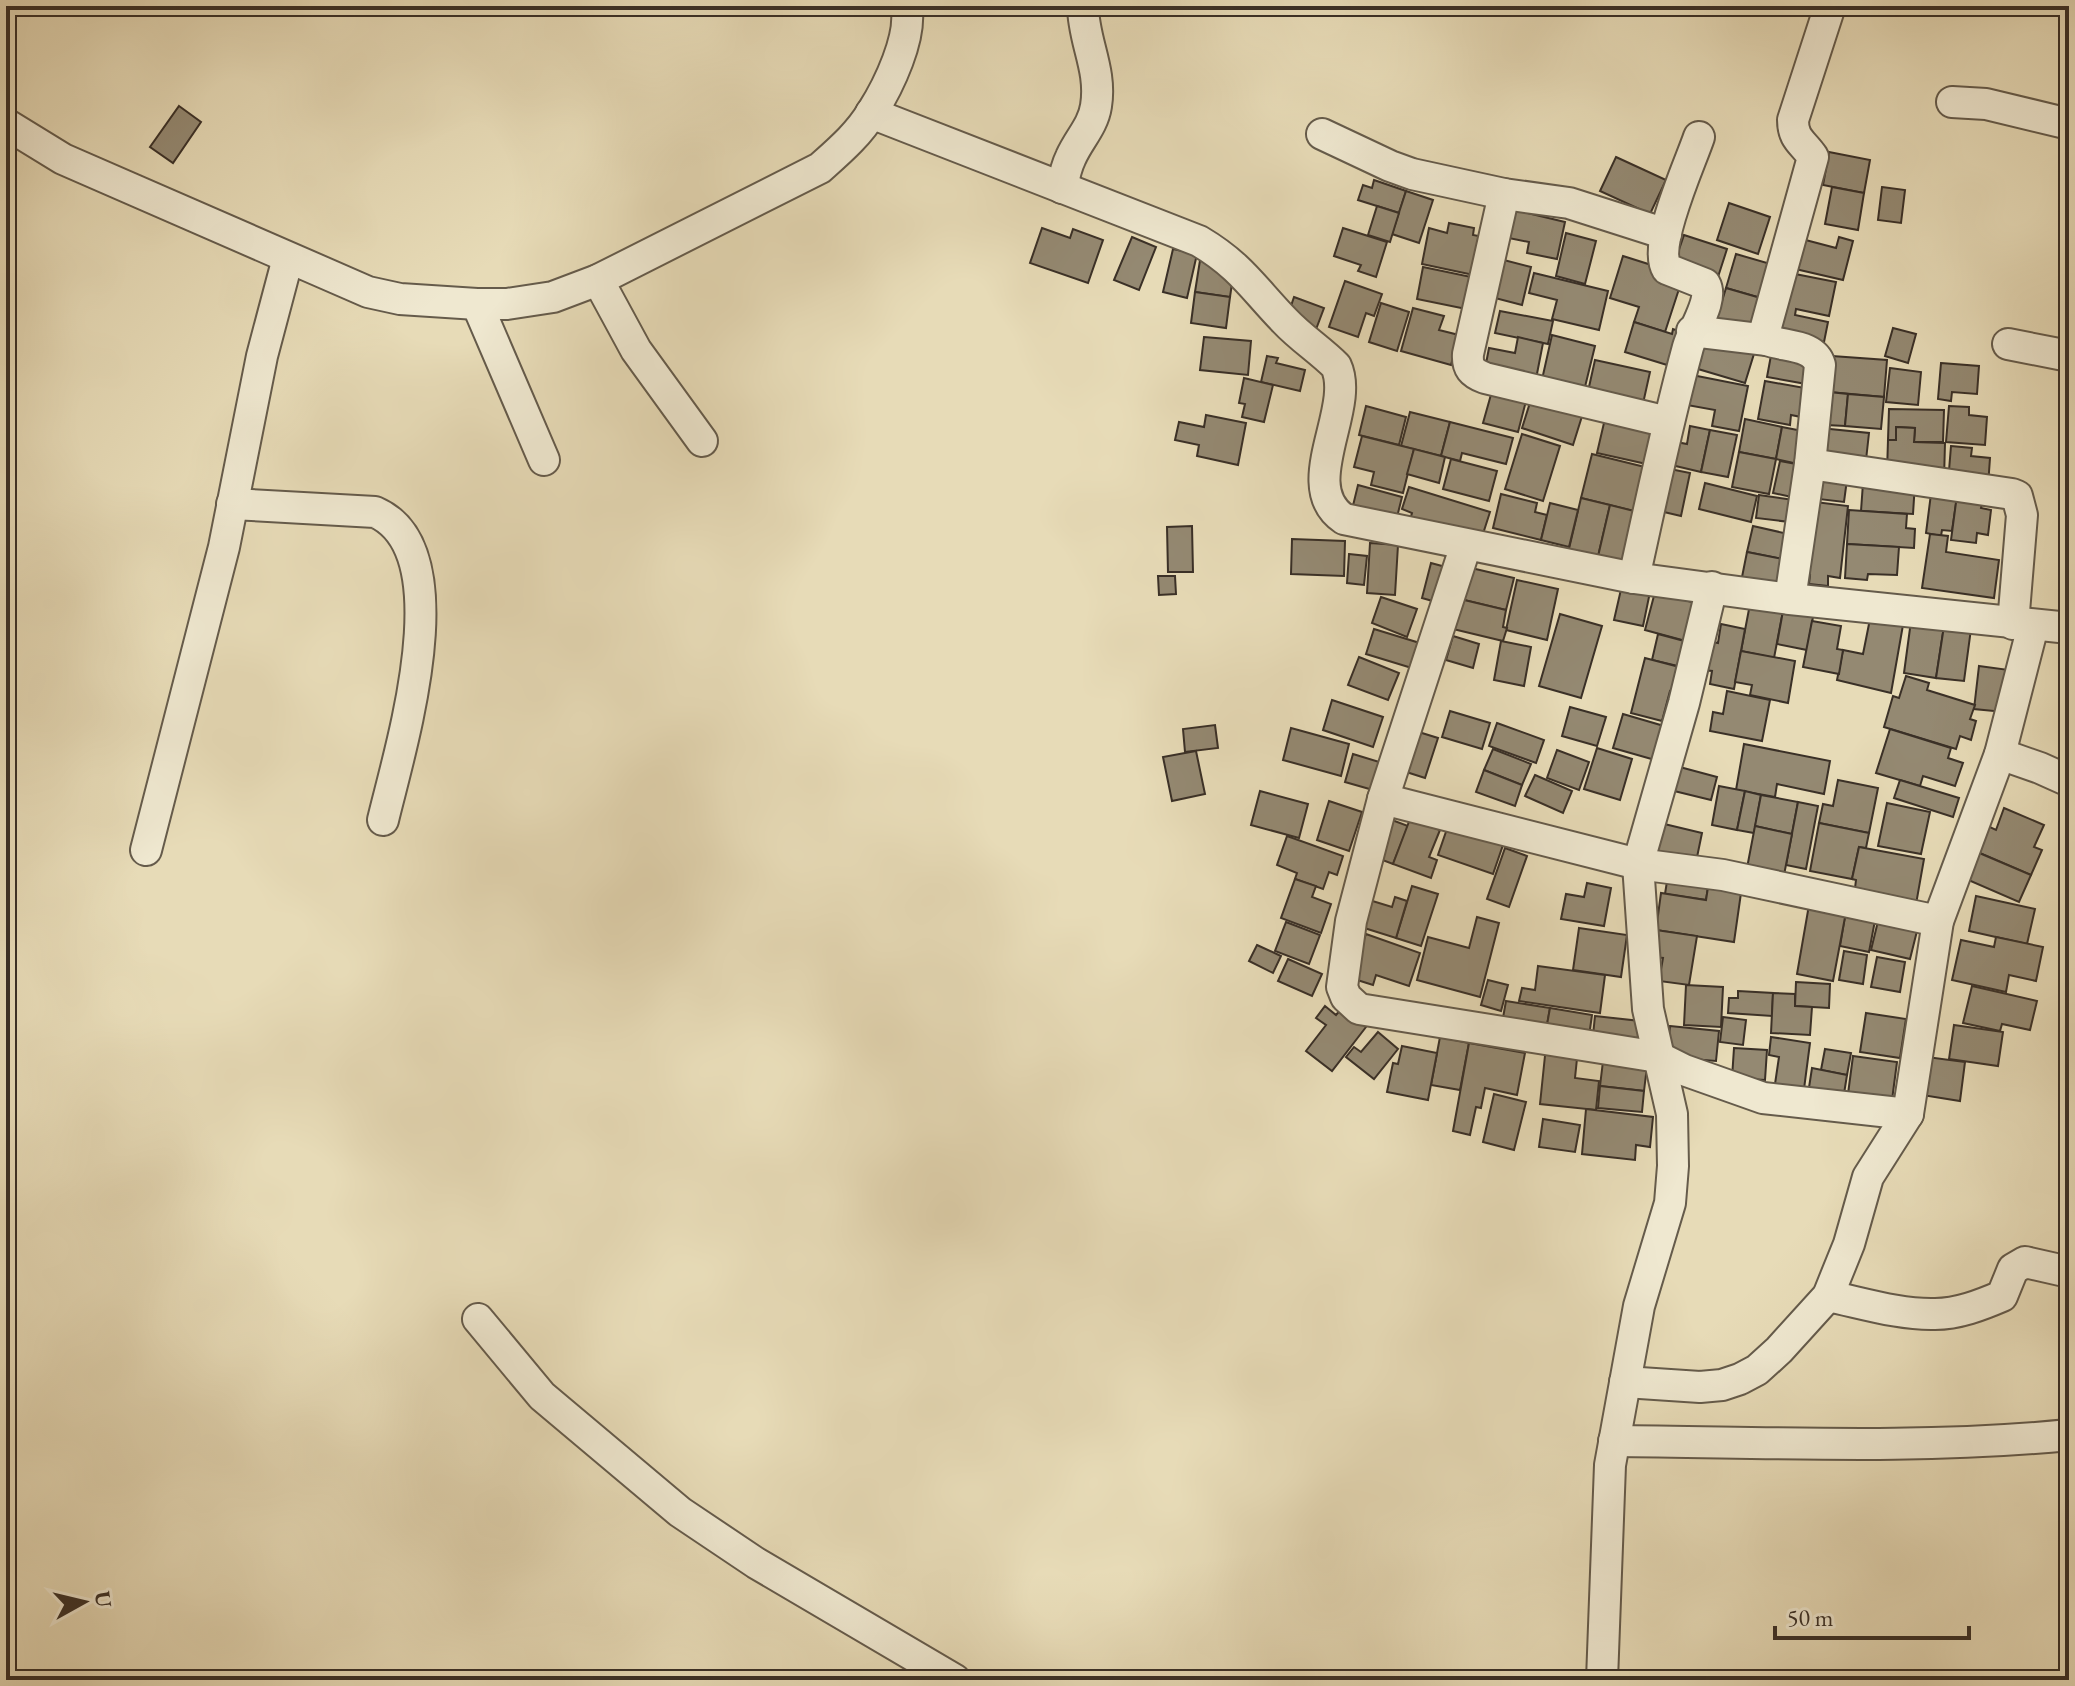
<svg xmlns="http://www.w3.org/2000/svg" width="2075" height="1686" viewBox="0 0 2075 1686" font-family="'EB Garamond',serif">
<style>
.building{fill:#948972;stroke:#3a3027;stroke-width:2}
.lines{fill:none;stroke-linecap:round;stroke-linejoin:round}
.minor-casing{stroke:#655b4b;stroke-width:34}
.minor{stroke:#efe8d0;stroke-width:30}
</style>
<rect width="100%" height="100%" fill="#e7dbb7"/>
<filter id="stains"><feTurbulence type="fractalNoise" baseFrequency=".0025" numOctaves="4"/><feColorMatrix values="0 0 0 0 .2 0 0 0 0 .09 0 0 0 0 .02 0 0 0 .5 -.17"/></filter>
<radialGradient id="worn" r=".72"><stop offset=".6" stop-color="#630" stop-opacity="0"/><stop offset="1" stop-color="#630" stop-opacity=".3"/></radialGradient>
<!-- building -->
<g class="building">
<path d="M179 106 201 122 173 163 150 147Z"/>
<path d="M1829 152 1870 160 1864 193 1823 185Z"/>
<path d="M1616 157 1666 180 1650 214 1600 191Z"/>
<path d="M1374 180 1406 191 1399 213 1358 200 1363 185 1372 188Z"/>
<path d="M1832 187 1864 193 1858 230 1825 224Z"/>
<path d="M1882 187 1905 190 1901 223 1878 220Z"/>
<path d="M1406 191 1433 200 1419 243 1392 234Z"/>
<path d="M1729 203 1770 217 1758 254 1717 240Z"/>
<path d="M1377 206 1399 213 1390 242 1368 235Z"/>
<path d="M1511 209 1565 222 1557 259 1527 253 1529 242 1499 236Z"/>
<path d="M1449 223 1474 228 1473 235 1484 237 1483 277 1422 264 1429 228 1447 233Z"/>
<path d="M1042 228 1070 238 1073 229 1103 240 1088 283 1030 263Z"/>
<path d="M1343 228 1387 242 1376 277 1358 271 1361 265 1334 256Z"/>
<path d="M1566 233 1596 241 1585 284 1556 276Z"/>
<path d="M1684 235 1727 249 1718 277 1672 270Z"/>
<path d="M1132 237 1156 247 1139 290 1114 280Z"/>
<path d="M1839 237 1853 241 1843 280 1791 268 1798 238 1836 248Z"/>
<path d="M1173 249 1197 254 1187 298 1163 292Z"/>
<path d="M1201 254 1234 270 1230 297 1195 292Z"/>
<path d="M1736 254 1781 267 1771 301 1726 288Z"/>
<path d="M1623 256 1664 269 1660 283 1679 289 1665 332 1634 322 1639 307 1610 298Z"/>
<path d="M1496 258 1531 267 1522 305 1495 298Z"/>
<path d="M1423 267 1476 278V311L1417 299Z"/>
<path d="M1785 272 1836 282 1829 316 1796 309 1795 315 1828 322 1823 347 1772 337Z"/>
<path d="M1534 273 1608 291 1599 330 1552 319 1557 300 1529 293Z"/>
<path d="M1345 281 1382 294 1374 316 1366 313 1358 337 1329 327Z"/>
<path d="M1726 288 1771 301 1762 334 1716 321Z"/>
<path d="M1195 292 1230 297 1226 328 1191 323Z"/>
<path d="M1294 297 1324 308 1315 332 1286 321Z"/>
<path d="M1381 303 1409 312 1397 351 1369 342Z"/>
<path d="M1413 308 1444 316 1439 330 1459 335 1451 365 1401 351Z"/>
<path d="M1500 311 1553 321 1548 344 1495 333Z"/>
<path d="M1634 322 1672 334 1673 329 1690 335 1680 369 1625 352Z"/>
<path d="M1893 328 1916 334 1908 363 1885 356Z"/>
<path d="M1552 335 1595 346 1583 395 1541 384Z"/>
<path d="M1204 337 1251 341 1248 375 1200 370Z"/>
<path d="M1518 337 1543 343 1535 384 1484 374 1489 348 1515 353Z"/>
<path d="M1698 337 1757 344 1745 383 1698 369 1701 359 1692 356Z"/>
<path d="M1772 350 1817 359 1812 385 1767 377Z"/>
<path d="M1267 356 1278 358 1276 363 1305 370 1300 391 1261 382Z"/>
<path d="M1832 356 1887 360 1884 397 1829 392Z"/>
<path d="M1595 360 1650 372 1642 408 1587 396Z"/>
<path d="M1941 363 1979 366 1977 394 1952 392 1951 401 1938 399Z"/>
<path d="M1890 368 1921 372 1918 405 1886 402Z"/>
<path d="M1692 375 1748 386 1739 431 1712 426 1715 410 1687 405Z"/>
<path d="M1244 378 1273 385 1264 422 1242 417 1245 404 1239 403Z"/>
<path d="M1765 381 1816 390 1811 419 1791 415 1790 425 1758 419Z"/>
<path d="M1534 390 1583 413 1573 445 1522 428Z"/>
<path d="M1492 391 1526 401 1518 432 1483 423Z"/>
<path d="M1829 392 1848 394 1845 426 1826 425Z"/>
<path d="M1848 394 1884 397 1881 429 1845 426Z"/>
<path d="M1366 406 1406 417 1399 445 1359 435Z"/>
<path d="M1949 406 1969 407V415L1987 417 1985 445 1946 442Z"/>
<path d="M1889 409 1944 410 1943 442H1914L1915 428 1896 427V440H1888Z"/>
<path d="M1607 410 1660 422 1651 465 1597 453Z"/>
<path d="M1410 412 1450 422 1441 456 1401 446Z"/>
<path d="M1206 415 1246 423 1238 465 1197 456 1199 445 1175 440 1179 422 1204 427Z"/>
<path d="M1745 419 1782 427 1776 459 1739 452Z"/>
<path d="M1450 422 1513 438 1506 464 1462 453 1460 461 1441 456Z"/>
<path d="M1690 426 1710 430 1701 472 1667 464 1671 441 1687 444Z"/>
<path d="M1782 427 1813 433 1807 466 1776 459Z"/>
<path d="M1896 427 1915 428 1914 442 1945 443 1944 479 1887 472 1888 440H1896Z"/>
<path d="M1820 428 1869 433 1865 469 1816 464Z"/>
<path d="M1710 430 1737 435 1728 477 1701 472Z"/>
<path d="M1522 434 1560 446 1543 501 1505 489Z"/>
<path d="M1362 436 1414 449 1403 493 1371 485 1374 472 1354 467Z"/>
<path d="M1951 446 1972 448 1971 456 1990 458 1988 486 1948 483Z"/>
<path d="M1414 449 1445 457 1439 483 1407 474Z"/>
<path d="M1739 452 1776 459 1769 494 1732 487Z"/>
<path d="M1592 454 1653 469 1642 513 1581 498Z"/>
<path d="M1451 459 1497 471 1489 501 1443 489Z"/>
<path d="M1780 461 1807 466 1801 499 1773 493Z"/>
<path d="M1660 467 1690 473 1681 516 1651 509Z"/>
<path d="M1814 468 1848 472 1844 502 1810 498Z"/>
<path d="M1705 483 1757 496 1751 522 1699 509Z"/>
<path d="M1863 483H1915L1913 514 1861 511Z"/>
<path d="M1358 485 1402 497 1394 529 1350 518Z"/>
<path d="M1932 486 1958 490 1952 531 1942 530 1941 536 1926 533Z"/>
<path d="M1409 487 1490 512 1481 540 1408 526 1412 513 1402 509Z"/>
<path d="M1501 494 1537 503 1535 512 1547 515 1541 540 1493 528Z"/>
<path d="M1759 495 1801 501 1798 523 1756 518Z"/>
<path d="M1957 495 1983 499 1981 508 1991 510 1988 535 1977 533 1976 543 1951 540Z"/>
<path d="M1581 498 1610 505 1596 565 1567 557Z"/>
<path d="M1807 501 1848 506 1840 578 1828 576V586L1809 584 1810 575 1799 574Z"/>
<path d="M1550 503 1578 510 1569 547 1541 540Z"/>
<path d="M1610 505 1642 513 1628 573 1596 565Z"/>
<path d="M1849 510 1907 514 1906 528 1915 529 1914 548 1847 544Z"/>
<path d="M1192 526 1193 572H1168L1167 527Z"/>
<path d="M1753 526 1797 536 1792 561 1747 552Z"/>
<path d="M1930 534 1948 536 1946 552 1999 560 1994 598 1922 588Z"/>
<path d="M1292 539 1345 541 1344 576 1291 574Z"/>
<path d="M1370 543 1398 545 1395 595 1367 593Z"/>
<path d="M1847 544 1899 547 1897 575 1868 574 1867 580 1845 578Z"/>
<path d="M1747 552 1792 561 1787 587 1742 577Z"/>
<path d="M1349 554 1367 556 1364 585 1347 583Z"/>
<path d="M1431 563 1453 569 1443 604 1422 598Z"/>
<path d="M1467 567 1514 578 1506 610 1460 599Z"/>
<path d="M1158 576H1175L1176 594 1159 595Z"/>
<path d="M1517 580 1558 589 1547 640 1506 630Z"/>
<path d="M1622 585 1650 592 1643 626 1614 620Z"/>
<path d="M1655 592 1703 605 1693 643 1645 630Z"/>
<path d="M1381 597 1417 609 1407 637 1372 623Z"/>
<path d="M1460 599 1506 610 1503 627 1507 628 1503 641 1453 629Z"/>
<path d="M1750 604 1783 611 1774 658 1741 651Z"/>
<path d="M1783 611 1813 617 1807 650 1777 644Z"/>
<path d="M1560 614 1602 626 1581 698 1539 686Z"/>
<path d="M1870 619 1903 625 1891 693 1837 680 1843 650 1863 654Z"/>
<path d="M1812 621 1841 626 1837 649 1843 650 1839 674 1803 667Z"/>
<path d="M1911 621 1944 626 1936 678 1904 673Z"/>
<path d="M1721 624 1745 629 1734 689 1710 684 1712 671 1703 670 1708 641 1718 643Z"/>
<path d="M1944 626 1971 629 1964 681 1936 678Z"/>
<path d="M1374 629 1423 644 1415 669 1366 654Z"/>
<path d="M1658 634 1688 642 1682 667 1652 660Z"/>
<path d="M1453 636 1479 644 1473 668 1446 660Z"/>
<path d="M1501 641 1531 647 1524 686 1494 680Z"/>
<path d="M1741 651 1795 661 1788 703 1750 695 1752 685 1735 682Z"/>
<path d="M1359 657 1399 673 1388 700 1348 685Z"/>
<path d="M1645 658 1687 669 1680 694 1670 691 1662 721 1631 713Z"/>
<path d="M1979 666 2009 670 2004 712 1974 709Z"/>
<path d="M1906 676 1929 683 1927 690 1975 705 1970 719 1976 721 1971 740 1960 736 1956 749 1884 727 1893 696 1899 698Z"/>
<path d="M1727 691 1770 700 1762 741 1710 731 1713 712 1723 714Z"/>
<path d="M1332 700 1383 717 1373 747 1323 730Z"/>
<path d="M1570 707 1606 717 1597 746 1562 736Z"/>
<path d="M1450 711 1490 723 1482 749 1442 737Z"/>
<path d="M1623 714 1664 726 1655 760 1613 748Z"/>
<path d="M1497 723 1544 740 1536 763 1489 746Z"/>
<path d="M1215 725 1218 748 1185 752 1183 729Z"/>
<path d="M1291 728 1349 744 1341 776 1283 760Z"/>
<path d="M1409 729 1438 738 1425 778 1397 769Z"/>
<path d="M1890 729 1951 748 1948 758 1963 763 1955 786 1923 776 1920 786 1876 773Z"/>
<path d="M1744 744 1830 761 1824 794 1777 784 1775 797 1736 790Z"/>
<path d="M1597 748 1632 759 1620 800 1584 789Z"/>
<path d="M1493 749 1531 764 1522 785 1484 770Z"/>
<path d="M1557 750 1589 762 1579 790 1547 778Z"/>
<path d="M1196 751 1205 794 1172 801 1163 757Z"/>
<path d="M1353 754 1389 765 1380 792 1345 782Z"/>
<path d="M1676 766 1717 777 1711 800 1670 790Z"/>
<path d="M1484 770 1522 785 1515 806 1476 792Z"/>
<path d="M1535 775 1572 791 1563 813 1525 796Z"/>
<path d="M1838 780 1878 788 1869 833 1819 823 1823 804 1833 806Z"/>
<path d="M1900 780 1959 798 1953 817 1894 798Z"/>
<path d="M1719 786 1745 791 1737 830 1712 825Z"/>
<path d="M1260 791 1308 804 1299 838 1251 825Z"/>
<path d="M1745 791 1761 795 1754 833 1737 830Z"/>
<path d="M1761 795 1798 802 1792 834 1755 826Z"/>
<path d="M1329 801 1362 812 1349 851 1317 840Z"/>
<path d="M1798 802 1818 806 1806 869 1786 865Z"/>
<path d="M1887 803 1930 812 1921 854 1878 846Z"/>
<path d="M2004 808 2044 825 2034 847 2042 850 2031 875 1968 848 1979 822 1996 830Z"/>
<path d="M1384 817 1408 826 1393 864 1369 855Z"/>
<path d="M1410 819 1440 830 1429 857 1437 860 1431 878 1393 864Z"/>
<path d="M1656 822 1702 833 1696 862 1650 851Z"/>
<path d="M1449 823 1504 842 1493 874 1438 855Z"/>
<path d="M1819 823 1869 833 1866 848 1859 847 1852 879 1810 871Z"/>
<path d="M1755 826 1792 834 1784 875 1747 868Z"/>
<path d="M1287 836 1343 856 1337 875 1329 872 1323 889 1295 879 1297 873 1277 865Z"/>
<path d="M1859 847 1924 859 1915 910 1855 888 1856 880 1852 879Z"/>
<path d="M1505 848 1527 856 1509 907 1487 899Z"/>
<path d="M1977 852 2031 875 2019 902 1966 879Z"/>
<path d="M1668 875 1709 881 1706 900 1665 894Z"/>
<path d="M1295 879 1316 886 1312 897 1331 904 1321 933 1281 918Z"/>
<path d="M1709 881 1742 886 1734 942 1656 930 1661 893 1706 900Z"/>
<path d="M1587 883 1611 888 1604 926 1561 919 1566 894 1584 897Z"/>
<path d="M1412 886 1438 894 1421 946 1396 938Z"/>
<path d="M1976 896 2035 909 2027 944 1969 931Z"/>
<path d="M1395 897 1407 901 1396 938 1358 926 1366 899 1392 907Z"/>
<path d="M1847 904 1877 910 1869 952 1840 946Z"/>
<path d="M1809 905 1846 912 1833 981 1797 974Z"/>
<path d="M1880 913 1919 923 1910 959 1871 950Z"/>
<path d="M1477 917 1499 923 1480 997 1417 980 1428 937 1469 948Z"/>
<path d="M1286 922 1320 935 1309 964 1275 951Z"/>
<path d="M1579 928 1627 935 1621 977 1573 970Z"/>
<path d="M1656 930 1697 936 1689 985 1659 981 1663 958 1652 957Z"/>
<path d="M1366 934 1420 953 1409 986 1376 975 1373 985 1351 978Z"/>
<path d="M1996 937 2043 947 2036 981 2009 975 2006 992 1952 980 1961 940 1994 947Z"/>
<path d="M1257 945 1281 956 1273 973 1249 961Z"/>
<path d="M1844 951 1867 955 1863 984 1839 980Z"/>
<path d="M1877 957 1905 962 1900 992 1871 987Z"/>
<path d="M1288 959 1322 974 1312 996 1278 981Z"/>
<path d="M1538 966 1605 975 1600 1013 1519 1001 1522 988 1535 990Z"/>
<path d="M1488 980 1508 985 1501 1011 1481 1005Z"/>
<path d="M1796 982 1830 984 1829 1008 1795 1006Z"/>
<path d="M1686 985 1723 987 1721 1027 1684 1025Z"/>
<path d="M1972 986 2037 1001 2030 1030 2002 1024 2000 1031 1963 1023Z"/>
<path d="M1738 991 1773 993 1772 1016 1728 1013 1729 998H1738Z"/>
<path d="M1773 993 1795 994V1006L1812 1007 1810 1035 1771 1033Z"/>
<path d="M1506 1001 1550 1008 1545 1036 1501 1029Z"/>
<path d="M1325 1006 1336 1015 1342 1008 1366 1027 1332 1071 1306 1051 1326 1025 1316 1018Z"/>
<path d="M1550 1008 1592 1015 1588 1043 1545 1036Z"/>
<path d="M1866 1013 1906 1019 1900 1058 1860 1052Z"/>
<path d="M1595 1016 1640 1021 1636 1050 1592 1045Z"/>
<path d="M1723 1017 1746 1020 1743 1045 1720 1042Z"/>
<path d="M1954 1025 2003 1032 1998 1066 1949 1059Z"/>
<path d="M1670 1026 1719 1031 1716 1061 1667 1057Z"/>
<path d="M1378 1032 1398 1049 1374 1079 1346 1057 1354 1047 1361 1052Z"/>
<path d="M1440 1037 1469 1043 1460 1090 1431 1085Z"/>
<path d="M1771 1037 1810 1043 1804 1089 1775 1084 1779 1057 1769 1055Z"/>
<path d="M1469 1043 1525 1053 1517 1095 1485 1088 1481 1108 1476 1107 1470 1135 1453 1131Z"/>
<path d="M1402 1046 1437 1053 1428 1100 1387 1092 1393 1063 1398 1064Z"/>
<path d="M1546 1046 1578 1049 1575 1078 1599 1081 1596 1110 1540 1104Z"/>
<path d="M1734 1048 1767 1050 1765 1080 1732 1078Z"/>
<path d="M1825 1049 1851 1053 1847 1075 1821 1070Z"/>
<path d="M1604 1053 1648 1058 1644 1091 1600 1086Z"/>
<path d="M1853 1056 1897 1062 1892 1100 1848 1094Z"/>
<path d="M1927 1057 1965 1062 1960 1101 1922 1095Z"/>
<path d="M1812 1068 1847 1075 1843 1100 1808 1094Z"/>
<path d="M1600 1086 1644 1091 1642 1112 1598 1108Z"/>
<path d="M1494 1094 1526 1102 1514 1150 1483 1142Z"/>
<path d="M1586 1109 1653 1117 1650 1147 1636 1145 1635 1160 1582 1154Z"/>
<path d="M1543 1119 1580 1125 1575 1152 1539 1147Z"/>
</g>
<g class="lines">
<defs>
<g id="minor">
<path d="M1952 102 1986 104 2069 124"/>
<path d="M871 113 1199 241C1241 266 1253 288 1285 321 1301 338 1320 350 1336 366 1356 409 1295 486 1344 519L1634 578 1790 599 2069 628"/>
<path d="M6 124 63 159 368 292 400 299 477 304H507L553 297 598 280 820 168C839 151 859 134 872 112 888 87 913 36 906 6"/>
<path d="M1322 134 1390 166 1412 174 1504 194 1569 203 1666 234"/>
<path d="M1062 188C1064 177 1066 167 1071 157 1079 139 1093 126 1096 106 1102 69 1083 41 1083 6"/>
<path d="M1504 194 1468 354C1467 368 1472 373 1485 378L1668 422"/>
<path d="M598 280 636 350 702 441"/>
<path d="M477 304 544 460"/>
<path d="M1692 331 1767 340"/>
<path d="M2008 344 2069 356"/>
<path d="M1810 464 2012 494 2017 496 2022 515 2013 624"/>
<path d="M232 504 375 512C463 550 399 752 383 820"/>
<path d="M1466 545 1383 799 1351 921 1342 987 1346 997 1359 1009 1658 1057 1684 1070 1763 1098 1908 1114"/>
<path d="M1634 578C1651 501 1667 424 1688 347 1693 329 1714 300 1705 284L1667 269C1652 245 1690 164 1699 137"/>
<path d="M1790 599 1810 464 1820 365C1814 344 1785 347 1767 340L1764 334 1813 157C1803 142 1793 140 1793 120L1830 6"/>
<path d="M2000 754 2040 768 2069 781"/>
<path d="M1383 799 1638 864 1723 875 1938 921"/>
<path d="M146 850 224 547 262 356 288 258"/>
<path d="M1828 1296C1862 1303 1900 1315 1935 1314 1958 1314 1981 1305 2002 1296L2013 1269 2025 1262 2069 1272"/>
<path d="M478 1319 542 1396 680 1512 756 1563 955 1680"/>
<path d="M1625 1382 1700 1387 1722 1385 1740 1379 1757 1370 1779 1350 1828 1296 1849 1244 1868 1177 1908 1114 1938 921 2000 754 2033 626"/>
<path d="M1614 1441C1766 1442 1917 1450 2069 1435"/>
<path d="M1602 1680 1610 1465 1639 1306 1670 1203 1673 1166 1672 1114 1648 1009 1638 864 1684 703 1712 587"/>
</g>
</defs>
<!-- minor casing -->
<use href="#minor" class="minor-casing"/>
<!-- minor -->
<use href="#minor" class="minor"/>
</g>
<!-- margin -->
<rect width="2075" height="1686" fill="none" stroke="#e7dbb7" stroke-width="32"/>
<rect x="8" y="8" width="2059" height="1670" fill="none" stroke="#3a3027" stroke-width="4"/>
<rect x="16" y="16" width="2043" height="1654" fill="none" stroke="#3a3027" stroke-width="2"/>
<!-- north arrow -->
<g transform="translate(84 1602) rotate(82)" stroke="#efe8d0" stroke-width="6" paint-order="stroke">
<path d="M0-6L14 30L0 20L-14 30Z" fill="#3a3027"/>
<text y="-12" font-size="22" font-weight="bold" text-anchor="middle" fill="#3a3027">U</text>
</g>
<!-- scale -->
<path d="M1775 1626v12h194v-12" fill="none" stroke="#3a3027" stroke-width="4"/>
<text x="1787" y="1626" font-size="24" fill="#3a3027" stroke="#efe8d0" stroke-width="6" paint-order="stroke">50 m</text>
<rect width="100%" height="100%" filter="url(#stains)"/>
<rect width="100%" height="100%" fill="url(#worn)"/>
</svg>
